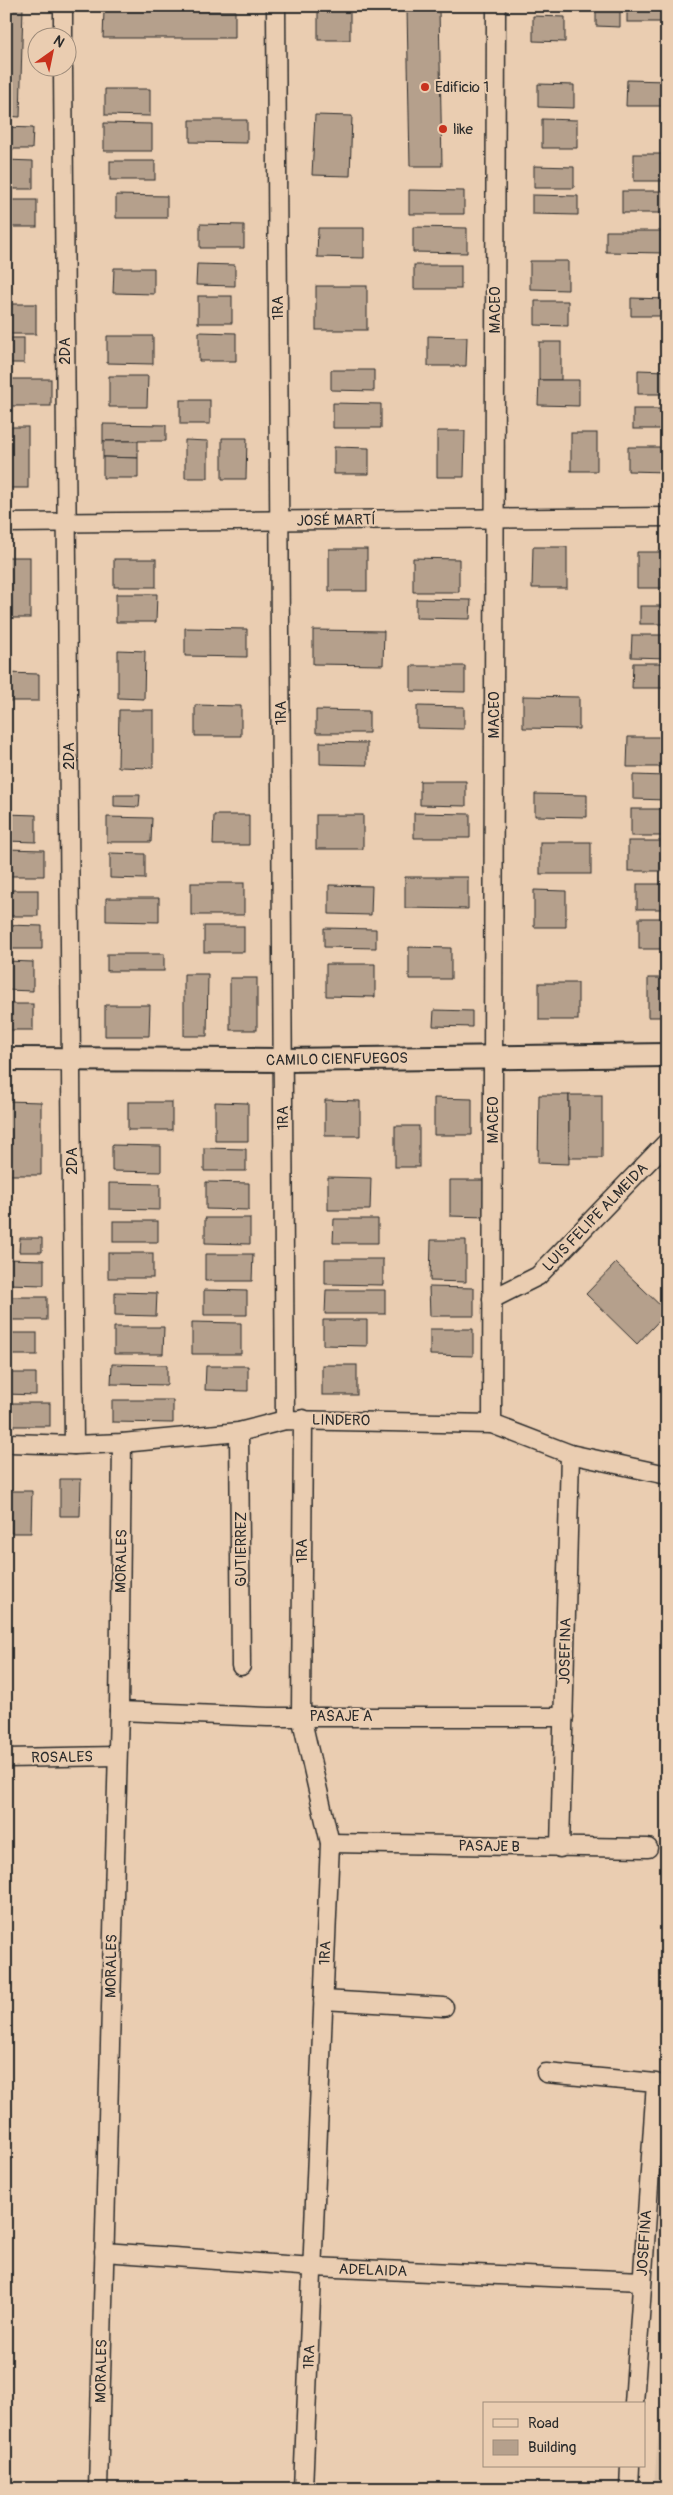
<svg xmlns="http://www.w3.org/2000/svg" width="673" height="2495" viewBox="0 0 673 2495" font-family="Pangolin,sans-serif">
<style>
.built{fill:#dac0a6}
.building{fill:#b5a08c;stroke:#2b2b2b}
.lines{fill:none;stroke-linecap:round;stroke-linejoin:round}
.minor-casing{stroke:#2b2b2b;stroke-width:21}
.tertiary-casing{stroke:#2b2b2b;stroke-width:26}
.minor{stroke:#eacdb1;stroke-width:18}
.tertiary{stroke:#eacdb1;stroke-width:22}
.poi-dot{fill:#c8321e;stroke:#eacdb1;stroke-width:2}
.labels{text-anchor:middle;stroke-width:4;stroke-linejoin:round;paint-order:stroke}
.poi-label{font-size:15px;fill:#2b2b2b;stroke:#eacdb1;text-anchor:start}
.street-label{font-size:15px;fill:#2b2b2b;stroke:#eacdb1}
</style>
<rect width="100%" height="100%" fill="#eacdb1"/>
<filter id="ink" filterUnits="userSpaceOnUse"><feTurbulence type="fractalNoise" baseFrequency=".02" numOctaves="2"/><feDisplacementMap in="SourceGraphic" scale="10" xChannelSelector="R" yChannelSelector="G"/><feConvolveMatrix kernelMatrix="1 2 1 2 8 2 1 2 1" color-interpolation-filters="sRGB"/></filter>
<g filter="url(#ink)">
<!-- built -->
<path class="built" d="M667 2321V2489H654Z"/>
<!-- building -->
<g class="building">
<path d="M6 6H23L20 117 6 116Z"/>
<rect x="318" y="6" width="32" height="34"/>
<path d="M596 6H620V27L596 26Z"/>
<rect x="627" y="6" width="40" height="16"/>
<path d="M407 9H439L442 166H410Z"/>
<path d="M104 10 235 11V38H103Z"/>
<path d="M533 16 565 17V42L533 41Z"/>
<path d="M627 80 667 81V106H626Z"/>
<path d="M538 84 574 85V108L538 107Z"/>
<path d="M105 89H150V116L105 115Z"/>
<path d="M315 115 352 116 350 176 312 175Z"/>
<path d="M542 119 577 120V148H542Z"/>
<path d="M190 120H247V143L190 142Z"/>
<path d="M104 123 152 124V151H104Z"/>
<path d="M6 127 33 128 32 149H6Z"/>
<rect x="634" y="154" width="33" height="27"/>
<path d="M6 160 33 161V189H6Z"/>
<rect x="110" y="161" width="45" height="19"/>
<path d="M534 166 574 167V188H534Z"/>
<path d="M409 190 464 191V214H409Z"/>
<rect x="622" y="191" width="45" height="22"/>
<path d="M116 195 167 196V218H116Z"/>
<path d="M532 195 578 196V215L532 214Z"/>
<rect x="6" y="200" width="31" height="27"/>
<path d="M200 224 244 225V248H200Z"/>
<path d="M413 227 467 228V253L413 252Z"/>
<path d="M318 228H364V258L317 257Z"/>
<path d="M606 231H665V253L606 252Z"/>
<path d="M530 261H568V290L530 289Z"/>
<path d="M197 264 235 265V286L196 285Z"/>
<rect x="414" y="265" width="47" height="24"/>
<path d="M114 268H154V294L113 293Z"/>
<rect x="316" y="286" width="51" height="44"/>
<rect x="198" y="296" width="34" height="27"/>
<path d="M631 298 667 299V316H631Z"/>
<path d="M535 301H568V326L535 325Z"/>
<rect x="6" y="304" width="30" height="30"/>
<path d="M199 332 236 333V361H199Z"/>
<path d="M107 336H153V364L107 363Z"/>
<path d="M428 336 467 337 466 366H428Z"/>
<rect x="6" y="338" width="18" height="25"/>
<rect x="539" y="342" width="22" height="38"/>
<path d="M331 370H374V391L331 390Z"/>
<path d="M638 370 667 371V394H638Z"/>
<path d="M109 376H148L147 407H109Z"/>
<rect x="6" y="379" width="45" height="27"/>
<path d="M539 380H579V406L538 405Z"/>
<rect x="180" y="400" width="30" height="24"/>
<path d="M333 403 381 404V428H333Z"/>
<rect x="633" y="409" width="34" height="20"/>
<path d="M103 424 166 425V441H103Z"/>
<rect x="6" y="427" width="22" height="61"/>
<path d="M437 431H465L464 477H437Z"/>
<rect x="571" y="433" width="26" height="38"/>
<path d="M222 438H247L246 479H222Z"/>
<path d="M185 440 208 441V478H185Z"/>
<path d="M103 441H138V458L103 457Z"/>
<path d="M334 447 369 448V474H334Z"/>
<path d="M628 447H667V472L628 471Z"/>
<path d="M103 457 138 458V478H103Z"/>
<path d="M533 547H567V588H532Z"/>
<rect x="329" y="549" width="38" height="42"/>
<path d="M637 552H663L662 588H637Z"/>
<rect x="6" y="557" width="24" height="61"/>
<path d="M413 558 459 559V592H413Z"/>
<rect x="114" y="559" width="42" height="28"/>
<path d="M116 594H157L156 622H116Z"/>
<path d="M416 599 471 600 470 619 416 618Z"/>
<rect x="640" y="606" width="27" height="18"/>
<path d="M185 628 247 629V657L185 656Z"/>
<path d="M313 630 384 631 383 665 313 664Z"/>
<path d="M632 635H667V658L631 657Z"/>
<path d="M118 650 145 651 144 699 118 698Z"/>
<path d="M633 663H667V688H632Z"/>
<path d="M411 666H465V692L411 691Z"/>
<path d="M6 673 39 674V701H6Z"/>
<path d="M523 696 579 697V729L523 728Z"/>
<path d="M195 705 241 706V736H195Z"/>
<path d="M417 706 464 707V729L417 728Z"/>
<path d="M119 710H153V768L118 767Z"/>
<path d="M316 710 369 711V733H316Z"/>
<path d="M628 737H667V767H627Z"/>
<path d="M320 742 367 743V765L320 764Z"/>
<path d="M633 775 667 776V800L633 799Z"/>
<path d="M420 781H466V806L420 805Z"/>
<path d="M535 794 587 795V817L535 816Z"/>
<path d="M114 795H140L139 807 114 806Z"/>
<rect x="631" y="809" width="36" height="27"/>
<path d="M414 813 470 814V838H414Z"/>
<path d="M6 814 36 815V842L6 841Z"/>
<path d="M214 815H249V845H213Z"/>
<rect x="316" y="815" width="47" height="34"/>
<path d="M107 817 152 818 151 842H107Z"/>
<rect x="628" y="841" width="39" height="30"/>
<rect x="540" y="842" width="51" height="32"/>
<path d="M6 849 44 850V876H6Z"/>
<path d="M110 853 145 854V879L110 878Z"/>
<path d="M405 877H468V909L405 908Z"/>
<rect x="191" y="883" width="53" height="32"/>
<rect x="637" y="884" width="30" height="25"/>
<path d="M329 885 372 886 371 915 329 914Z"/>
<rect x="6" y="890" width="32" height="26"/>
<path d="M534 890 566 891V927H534Z"/>
<path d="M106 898H159V922L106 921Z"/>
<rect x="639" y="918" width="28" height="31"/>
<path d="M6 925 42 926V949H6Z"/>
<rect x="204" y="926" width="40" height="26"/>
<path d="M324 928 376 929V948L324 947Z"/>
<path d="M409 947 451 948V979H409Z"/>
<rect x="107" y="954" width="57" height="17"/>
<path d="M6 961 33 962V991L6 990Z"/>
<path d="M326 964H375V997L326 996Z"/>
<path d="M184 974H208L207 1036H184Z"/>
<rect x="230" y="978" width="27" height="52"/>
<rect x="648" y="978" width="19" height="39"/>
<rect x="539" y="983" width="39" height="37"/>
<rect x="6" y="1004" width="27" height="26"/>
<path d="M105 1005H150L149 1036H105Z"/>
<path d="M434 1010 472 1011V1027L433 1026Z"/>
<path d="M539 1095H569V1164L538 1163Z"/>
<rect x="569" y="1095" width="33" height="63"/>
<path d="M434 1098 472 1099V1135H434Z"/>
<path d="M325 1100 360 1101V1136H325Z"/>
<path d="M6 1101 41 1102V1175H6Z"/>
<rect x="128" y="1102" width="44" height="28"/>
<path d="M215 1102 248 1103V1141H215Z"/>
<rect x="395" y="1126" width="24" height="41"/>
<path d="M112 1145 161 1146V1172L112 1171Z"/>
<path d="M204 1148 246 1149V1171H204Z"/>
<path d="M328 1177 371 1178 370 1210H328Z"/>
<path d="M450 1180H486V1217L450 1216Z"/>
<path d="M206 1182 249 1183V1210L206 1209Z"/>
<path d="M109 1183 160 1184V1210L109 1209Z"/>
<path d="M205 1218H250V1244L205 1243Z"/>
<path d="M334 1219H378V1243H333Z"/>
<rect x="113" y="1221" width="45" height="21"/>
<path d="M20 1238H42V1252H19Z"/>
<path d="M431 1240H466V1282L430 1281Z"/>
<rect x="108" y="1253" width="45" height="25"/>
<path d="M205 1254H253L252 1281H205Z"/>
<path d="M6 1259 44 1260V1285L6 1284Z"/>
<path d="M325 1259H383V1285L325 1284Z"/>
<path d="M616 1263 667 1312 637 1344 586 1294Z"/>
<path d="M429 1287 474 1288V1316H430Z"/>
<path d="M204 1290 247 1291V1315H204Z"/>
<path d="M326 1290H385V1314H325Z"/>
<path d="M115 1292 157 1293 156 1316 115 1315Z"/>
<rect x="8" y="1297" width="39" height="23"/>
<path d="M323 1320H367V1346L323 1345Z"/>
<path d="M192 1322 241 1323V1354H192Z"/>
<path d="M114 1327H164L163 1354H114Z"/>
<path d="M430 1329H473V1356L430 1355Z"/>
<rect x="6" y="1333" width="31" height="22"/>
<path d="M112 1364 167 1365V1385L111 1384Z"/>
<rect x="322" y="1365" width="35" height="30"/>
<path d="M206 1366H248V1391L205 1390Z"/>
<path d="M6 1373H36V1395L6 1394Z"/>
<path d="M112 1400H173V1423L112 1422Z"/>
<rect x="6" y="1403" width="44" height="23"/>
<path d="M60 1479H81L80 1516H60Z"/>
<path d="M11 1491H32L31 1533H11Z"/>
</g>
<g class="lines">
<defs>
<g id="minor">
<path d="M63 6V38"/>
<path d="M276 6 285 1420"/>
<path d="M63 68 74 1445"/>
<path d="M6 523 667 517"/>
<path d="M492 1299 538 1276 667 1142"/>
<path d="M303 1419 301 1716 330 1843 303 2489"/>
<path d="M492 1424 496 6"/>
<path d="M239 1432 241 1666"/>
<path d="M10 1443 74 1445 122 1443 239 1432 285 1420 492 1424 570 1454 667 1475"/>
<path d="M119 1711 268 1717H564"/>
<path d="M6 1758 117 1756"/>
<path d="M330 1843 648 1848"/>
<path d="M560 1848 570 1454"/>
<path d="M323 2000 444 2007"/>
<path d="M546 2073 656 2083 634 2404"/>
<path d="M104 2252 313 2267 642 2281"/>
<path d="M98 2489 119 1711 122 1443"/>
<path d="M629 2489 630 2466"/>
</g>
<path id="tertiary" d="M6 1059 283 1060 667 1055"/>
</defs>
<!-- minor casing -->
<use href="#minor" class="minor-casing"/>
<!-- tertiary casing -->
<use href="#tertiary" class="tertiary-casing"/>
<!-- minor -->
<use href="#minor" class="minor"/>
<!-- tertiary -->
<use href="#tertiary" class="tertiary"/>
</g>
</g>
<!-- markers -->
<g class="poi-dot">
<circle cx="425" cy="87" r="5"/>
<circle cx="443" cy="129" r="5"/>
</g>
<g class="labels">
<!-- poi labels -->
<g class="poi-label">
<text x="435" y="92">Edificio 1</text>
<text x="453" y="134">like</text>
</g>
<!-- street labels -->
<g class="street-label">
<text transform="translate(278 308) rotate(-90)" y="5">1RA</text>
<text transform="translate(495 310) rotate(-90)" y="5">MACEO</text>
<text transform="translate(65 351) rotate(-90)" y="5">2DA</text>
<text transform="translate(336 520) rotate(-1)" y="5">JOSÉ MARTÍ</text>
<text transform="translate(281 713) rotate(-90)" y="5">1RA</text>
<text transform="translate(494 715) rotate(-90)" y="5">MACEO</text>
<text transform="translate(69 756) rotate(-90)" y="5">2DA</text>
<text transform="translate(337 1059) rotate(-1)" y="5">CAMILO CIENFUEGOS</text>
<text transform="translate(283 1118) rotate(-90)" y="5">1RA</text>
<text transform="translate(493 1120) rotate(-90)" y="5">MACEO</text>
<text transform="translate(72 1161) rotate(-90)" y="5">2DA</text>
<text transform="translate(595 1217) rotate(-46)" y="5">LUIS FELIPE ALMEIDA</text>
<text transform="translate(341 1420) rotate(1)" y="5">LINDERO</text>
<text transform="translate(241 1549) rotate(-90)" y="5">GUTIERREZ</text>
<text transform="translate(302 1551) rotate(-90)" y="5">1RA</text>
<text transform="translate(121 1561) rotate(-89)" y="5">MORALES</text>
<text transform="translate(565 1651) rotate(-89)" y="5">JOSEFINA</text>
<text x="341" y="1721">PASAJE A</text>
<text transform="translate(62 1757) rotate(-1)" y="5">ROSALES</text>
<text transform="translate(489 1846) rotate(1)" y="5">PASAJE B</text>
<text transform="translate(325 1953) rotate(-87)" y="5">1RA</text>
<text transform="translate(111 1966) rotate(-89)" y="5">MORALES</text>
<text transform="translate(644 2243) rotate(-86)" y="5">JOSEFINA</text>
<text transform="translate(373 2270) rotate(2)" y="5">ADELAIDA</text>
<text transform="translate(309 2357) rotate(-87)" y="5">1RA</text>
<text transform="translate(101 2371) rotate(-89)" y="5">MORALES</text>
</g>
</g>
<!-- margin -->
<rect width="673" height="2495" fill="none" stroke="#eacdb1" stroke-width="25"/>
<rect x="12" y="12" width="648" height="2470" fill="none" stroke="#2b2b2b" stroke-width="2" filter="url(#ink)"/>
<!-- legend -->
<rect x="483" y="2402" width="162" height="65" fill="#eacdb1" stroke="#9e8c7b"/>
<rect x="493" y="2419" width="25" height="8" fill="#eacdb1" stroke="#9e8c7b"/>
<text x="528" y="2428" font-size="15" fill="#2b2b2b">Road</text>
<rect x="493" y="2440" width="25" height="15" fill="#b5a08c" stroke="#9e8c7b"/>
<text x="528" y="2452" font-size="15" fill="#2b2b2b">Building</text>
<!-- north arrow -->
<g transform="translate(52 52) rotate(33)"><circle r="24" fill="#eacdb1" stroke="#9e8c7b"/>
<path d="M0-4L9 19L0 12L-9 19Z" fill="#c8321e"/>
<text y="-8" font-size="14" font-weight="bold" text-anchor="middle" fill="#2b2b2b">N</text>
</g>
</svg>
